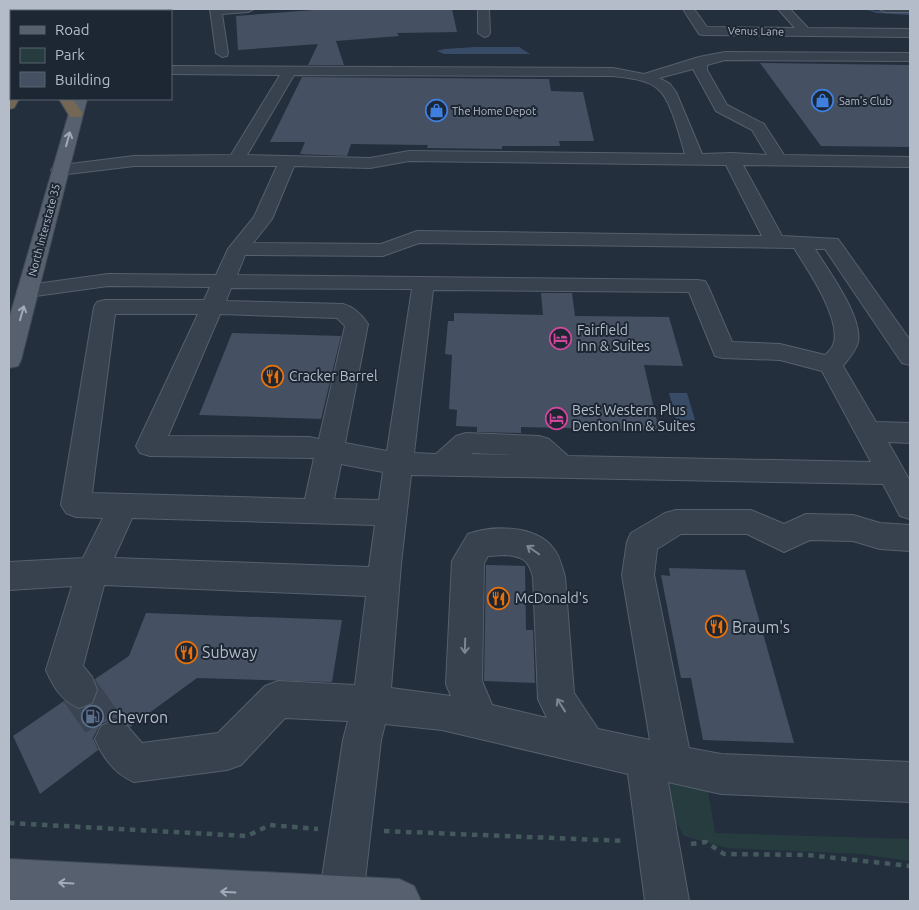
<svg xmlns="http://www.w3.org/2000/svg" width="919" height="910" viewBox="0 0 919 910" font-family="Ubuntu,sans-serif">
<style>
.green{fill:#263c3f}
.water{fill:#394c67}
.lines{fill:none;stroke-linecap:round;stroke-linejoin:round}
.stream{fill:#394c67;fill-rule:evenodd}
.building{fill:#455162}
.minor-tunnel{stroke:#3a4453;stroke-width:39;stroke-dasharray:39 19;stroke-linecap:butt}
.minor-casing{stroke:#565f6c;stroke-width:2}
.major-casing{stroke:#414a57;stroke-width:2}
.highway-casing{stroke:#434c59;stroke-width:2}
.path{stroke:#44595c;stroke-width:4.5;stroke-dasharray:5.5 5.5;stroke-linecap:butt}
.minor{fill:#38414e;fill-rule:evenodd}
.major{fill:#56606e;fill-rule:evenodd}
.highway{fill:#746855;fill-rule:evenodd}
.oneway{stroke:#a1aab7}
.oneway2{stroke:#7c8592}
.labels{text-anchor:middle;stroke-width:4;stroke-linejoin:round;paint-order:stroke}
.far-street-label{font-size:11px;fill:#b4bcc9;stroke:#1d2633}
.far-poi-label{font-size:11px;fill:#b4bcc9;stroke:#1d2633;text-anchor:start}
.poi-label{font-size:14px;fill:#b4bcc9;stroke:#1d2633;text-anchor:start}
.near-poi-label{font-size:16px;fill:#b4bcc9;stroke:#1d2633;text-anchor:start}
</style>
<rect width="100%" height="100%" fill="#242f3e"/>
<!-- green -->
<path class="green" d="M675 775 707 783 715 833 910 839V861L861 854 727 848 684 836 673 817 668 790Z"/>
<!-- water -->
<g class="water">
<path d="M476 47H519L530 54H444L437 51 444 49Z"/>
<path d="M669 393H687L695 420H676Z"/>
</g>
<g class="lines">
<!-- stream -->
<path class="stream" d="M864 9 877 11 910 13V15L877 13Z"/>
</g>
<!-- building -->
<g class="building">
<path d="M327 9H452L457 32 397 33 399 36 336 41 344 65H308L318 44 238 50 236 16Z"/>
<path d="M760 63 910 65V147L821 146Z"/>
<path d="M302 77 549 79 551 91 583 92 594 141H559L560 146H502V149L427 148 428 145 351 144 347 156 300 154 305 142H270Z"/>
<path d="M541 293H572L575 316 669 317 683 366 644 365 659 430 521 427V433L477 432V427L456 426 457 410 449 409 452 355 445 354 448 321H454V313L543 315Z"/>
<path d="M232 333 341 336 321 419 199 415Z"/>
<path d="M486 565 525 566 526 630H533L535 683 484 681Z"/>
<path d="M669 568 745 570 794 743 703 740 691 678H681L661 575 670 576Z"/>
<path d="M146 613 342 620 332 682 197 678 130 727 115 718 100 724 93 738 98 750 40 794 13 736 64 701 78 710 93 705 99 691 95 679 129 656Z"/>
</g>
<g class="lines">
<!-- minor-tunnel -->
<path class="minor-tunnel" d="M79 690 114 739"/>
<defs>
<g id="minor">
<path d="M210 9H254L248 12 222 14 228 53 227 56 222 57 216 53Z"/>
<path d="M478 9H489L490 33 488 36 484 37 478 33Z"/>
<path d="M683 9H694L707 27 795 28 778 9H790L808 28 910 29V37L703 35 699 34Z"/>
<path d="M879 9H910V12H885Z"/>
<path d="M725 52 910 53V61L725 60 707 65V70L727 105 764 124 784 155 910 157V167L743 165 782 236 838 239 910 340V365L902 363 825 249H815C828 270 863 317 858 342 856 351 848 359 843 366L876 422 910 423V443L888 442 910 481V519L900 516 883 484 411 475 401 564 391 688 451 696 446 684 452 561 468 534C493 525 536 525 553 548 560 556 562 567 565 577L574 693 598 729 650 740 622 575 627 542 631 533 665 513 676 510H751L784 524 806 514 853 515 880 523 910 525V551L880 549 853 541 810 540 784 552 747 534H681L657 549 654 575 689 748 721 754 910 762V802L721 794 668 782 689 901H645L628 774 442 730 385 724 381 740 363 898 361 901H321L319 898 343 740 348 721 285 718 241 765 227 770 134 782C115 774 103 758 95 739L101 726 114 720 127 726 142 743 218 733 265 686 278 681 355 685 366 596 104 585 83 666 92 677 97 690 92 703 79 708C61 700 54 688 46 670L72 586 9 590V562L83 558 103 518 76 517 66 513 61 505 94 307 97 302 105 300H204L210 287 108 286 28 297 20 296 17 291 20 286 28 285 108 274 216 275 228 249 254 217 277 166H134L60 175 54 174 51 170 54 166 134 156 231 155 280 75 171 74V66L613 68 644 74 699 57ZM693 69 716 111 752 130 767 155 731 153 702 154 676 92 670 84 659 78ZM294 75 613 76C627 78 647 79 658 89 671 99 680 138 685 154L409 151 370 158 247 155ZM409 161 726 165 762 236 417 231 381 244 253 243 272 219 294 166 370 168ZM419 243 794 248C808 270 840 317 834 342 833 347 829 352 825 355L780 344 732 342 708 286 705 281 697 280 237 275 245 255 383 256ZM231 288 412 289 387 451 345 443 368 324C362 315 354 307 343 304L226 301ZM433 290 689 292 715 356 723 358 780 360 822 371 871 462 568 456 549 439 539 436 466 433 456 436 436 454 414 453ZM115 314H198L136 446 140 453 150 456 314 458 305 499 92 493ZM220 314 337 318 345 326 319 439 309 437 168 436ZM472 453 515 455 471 454ZM341 464 383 472 379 500 334 499ZM132 518 375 525 369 567 114 558ZM505 555C522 556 529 560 533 577L538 699 547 718 492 705 482 681 484 563 488 556Z"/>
</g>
<g id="major">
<path d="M100 9H112L111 11H99Z"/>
<path d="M73 99H87L21 360 18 366 9 368V319Z"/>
<path d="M9 859 399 879 414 886 421 901H9Z"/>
</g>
<g id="highway">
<path d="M17 9H28L27 11H15Z"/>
<path d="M45 9H56L55 11H43Z"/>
<path d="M11 25V37L9 38V26Z"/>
<path d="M9 95H11V99H19L14 108 9 109Z"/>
<path d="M59 99H73L83 114 80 117H70Z"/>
</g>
</defs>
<!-- minor casing -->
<use href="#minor" class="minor-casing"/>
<!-- major casing -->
<use href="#major" class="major-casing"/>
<!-- highway casing -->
<use href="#highway" class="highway-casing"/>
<!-- path -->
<g class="path">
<path d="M9 823 247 836 270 825 318 829"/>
<path d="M384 831 625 841"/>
<path d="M691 844 706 842 724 854 808 855 910 866"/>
</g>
<!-- minor -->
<use href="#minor" class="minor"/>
<!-- major -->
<use href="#major" class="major"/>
<!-- highway -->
<use href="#highway" class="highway"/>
</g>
<!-- one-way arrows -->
<defs><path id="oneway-shaft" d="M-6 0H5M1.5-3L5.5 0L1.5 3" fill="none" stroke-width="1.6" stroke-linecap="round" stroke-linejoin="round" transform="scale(1.25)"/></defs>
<g class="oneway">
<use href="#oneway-shaft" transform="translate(68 139) rotate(-75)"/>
<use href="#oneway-shaft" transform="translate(22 313) rotate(-74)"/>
<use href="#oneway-shaft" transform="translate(66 883) rotate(-177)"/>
<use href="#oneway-shaft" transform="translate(228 892) rotate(-177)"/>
</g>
<g class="oneway2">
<use href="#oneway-shaft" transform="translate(533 550) rotate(-145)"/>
<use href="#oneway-shaft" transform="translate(465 646) rotate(92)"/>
<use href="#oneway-shaft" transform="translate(561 705) rotate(-122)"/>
</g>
<!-- icons -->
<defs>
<symbol id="shop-ring" viewBox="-11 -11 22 22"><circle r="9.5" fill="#1d2633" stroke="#3f7fe0" stroke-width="1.5"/><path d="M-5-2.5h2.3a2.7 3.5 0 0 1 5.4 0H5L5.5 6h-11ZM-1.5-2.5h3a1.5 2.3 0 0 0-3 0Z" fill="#3f7fe0"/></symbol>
<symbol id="hotel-ring" viewBox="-11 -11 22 22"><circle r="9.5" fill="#1d2633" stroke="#d1479c" stroke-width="1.5"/><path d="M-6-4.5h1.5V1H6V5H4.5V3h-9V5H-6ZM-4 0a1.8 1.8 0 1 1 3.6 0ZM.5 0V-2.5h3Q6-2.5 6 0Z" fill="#d1479c"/></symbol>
<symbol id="restaurant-ring" viewBox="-11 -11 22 22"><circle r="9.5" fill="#1d2633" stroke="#e8710a" stroke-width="1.5"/><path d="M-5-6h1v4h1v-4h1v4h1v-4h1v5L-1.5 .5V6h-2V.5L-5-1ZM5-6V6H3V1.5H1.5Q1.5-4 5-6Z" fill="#e8710a"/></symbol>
<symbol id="fuel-ring" viewBox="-11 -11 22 22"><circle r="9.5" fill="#1d2633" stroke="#5c6f8a" stroke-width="1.5"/><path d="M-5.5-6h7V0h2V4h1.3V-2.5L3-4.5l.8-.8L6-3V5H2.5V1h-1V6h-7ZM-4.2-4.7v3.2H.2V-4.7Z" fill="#5c6f8a"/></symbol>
</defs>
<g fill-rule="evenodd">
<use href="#shop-ring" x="810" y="88" width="25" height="25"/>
<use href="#shop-ring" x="424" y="98" width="25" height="25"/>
<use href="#hotel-ring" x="548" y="326" width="25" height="25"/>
<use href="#restaurant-ring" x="260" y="364" width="25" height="25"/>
<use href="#hotel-ring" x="544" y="406" width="25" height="25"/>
<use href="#restaurant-ring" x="486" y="586" width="25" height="25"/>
<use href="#restaurant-ring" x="704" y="614" width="25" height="25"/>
<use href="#restaurant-ring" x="174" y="640" width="25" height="25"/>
<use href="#fuel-ring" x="80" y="704" width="25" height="25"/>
</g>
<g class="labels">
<!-- far-street labels -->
<g class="far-street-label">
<text transform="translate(756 31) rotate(1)" y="4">Venus Lane</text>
<text transform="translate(44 230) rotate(-75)" y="4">North Interstate 35</text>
</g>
<!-- far-poi labels -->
<g class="far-poi-label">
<text x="839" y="105">Sam's Club</text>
<text x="452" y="115">The Home Depot</text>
</g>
<!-- poi labels -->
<g class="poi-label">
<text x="577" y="335">Fairfield<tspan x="577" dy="16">Inn &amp; Suites</tspan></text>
<text x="289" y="381">Cracker Barrel</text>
<text x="572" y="415">Best Western Plus<tspan x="572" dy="16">Denton Inn &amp; Suites</tspan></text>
<text x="515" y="603">McDonald's</text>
</g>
<!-- near-poi labels -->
<g class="near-poi-label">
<text x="732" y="633">Braum's</text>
<text x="202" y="658">Subway</text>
<text x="108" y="723">Chevron</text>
</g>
</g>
<!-- border -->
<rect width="919" height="910" fill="none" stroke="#b4bcc9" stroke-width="20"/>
<!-- legend -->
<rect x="10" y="10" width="162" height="90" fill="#1d2633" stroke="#59626f"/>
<rect x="20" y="26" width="25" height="8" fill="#56606e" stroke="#59626f"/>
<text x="55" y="35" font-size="15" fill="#b4bcc9">Road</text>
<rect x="20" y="48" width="25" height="15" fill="#263c3f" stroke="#59626f"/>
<text x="55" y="60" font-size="15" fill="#b4bcc9">Park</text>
<rect x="20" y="72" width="25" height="15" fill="#455162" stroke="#59626f"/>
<text x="55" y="85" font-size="15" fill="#b4bcc9">Building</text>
</svg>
